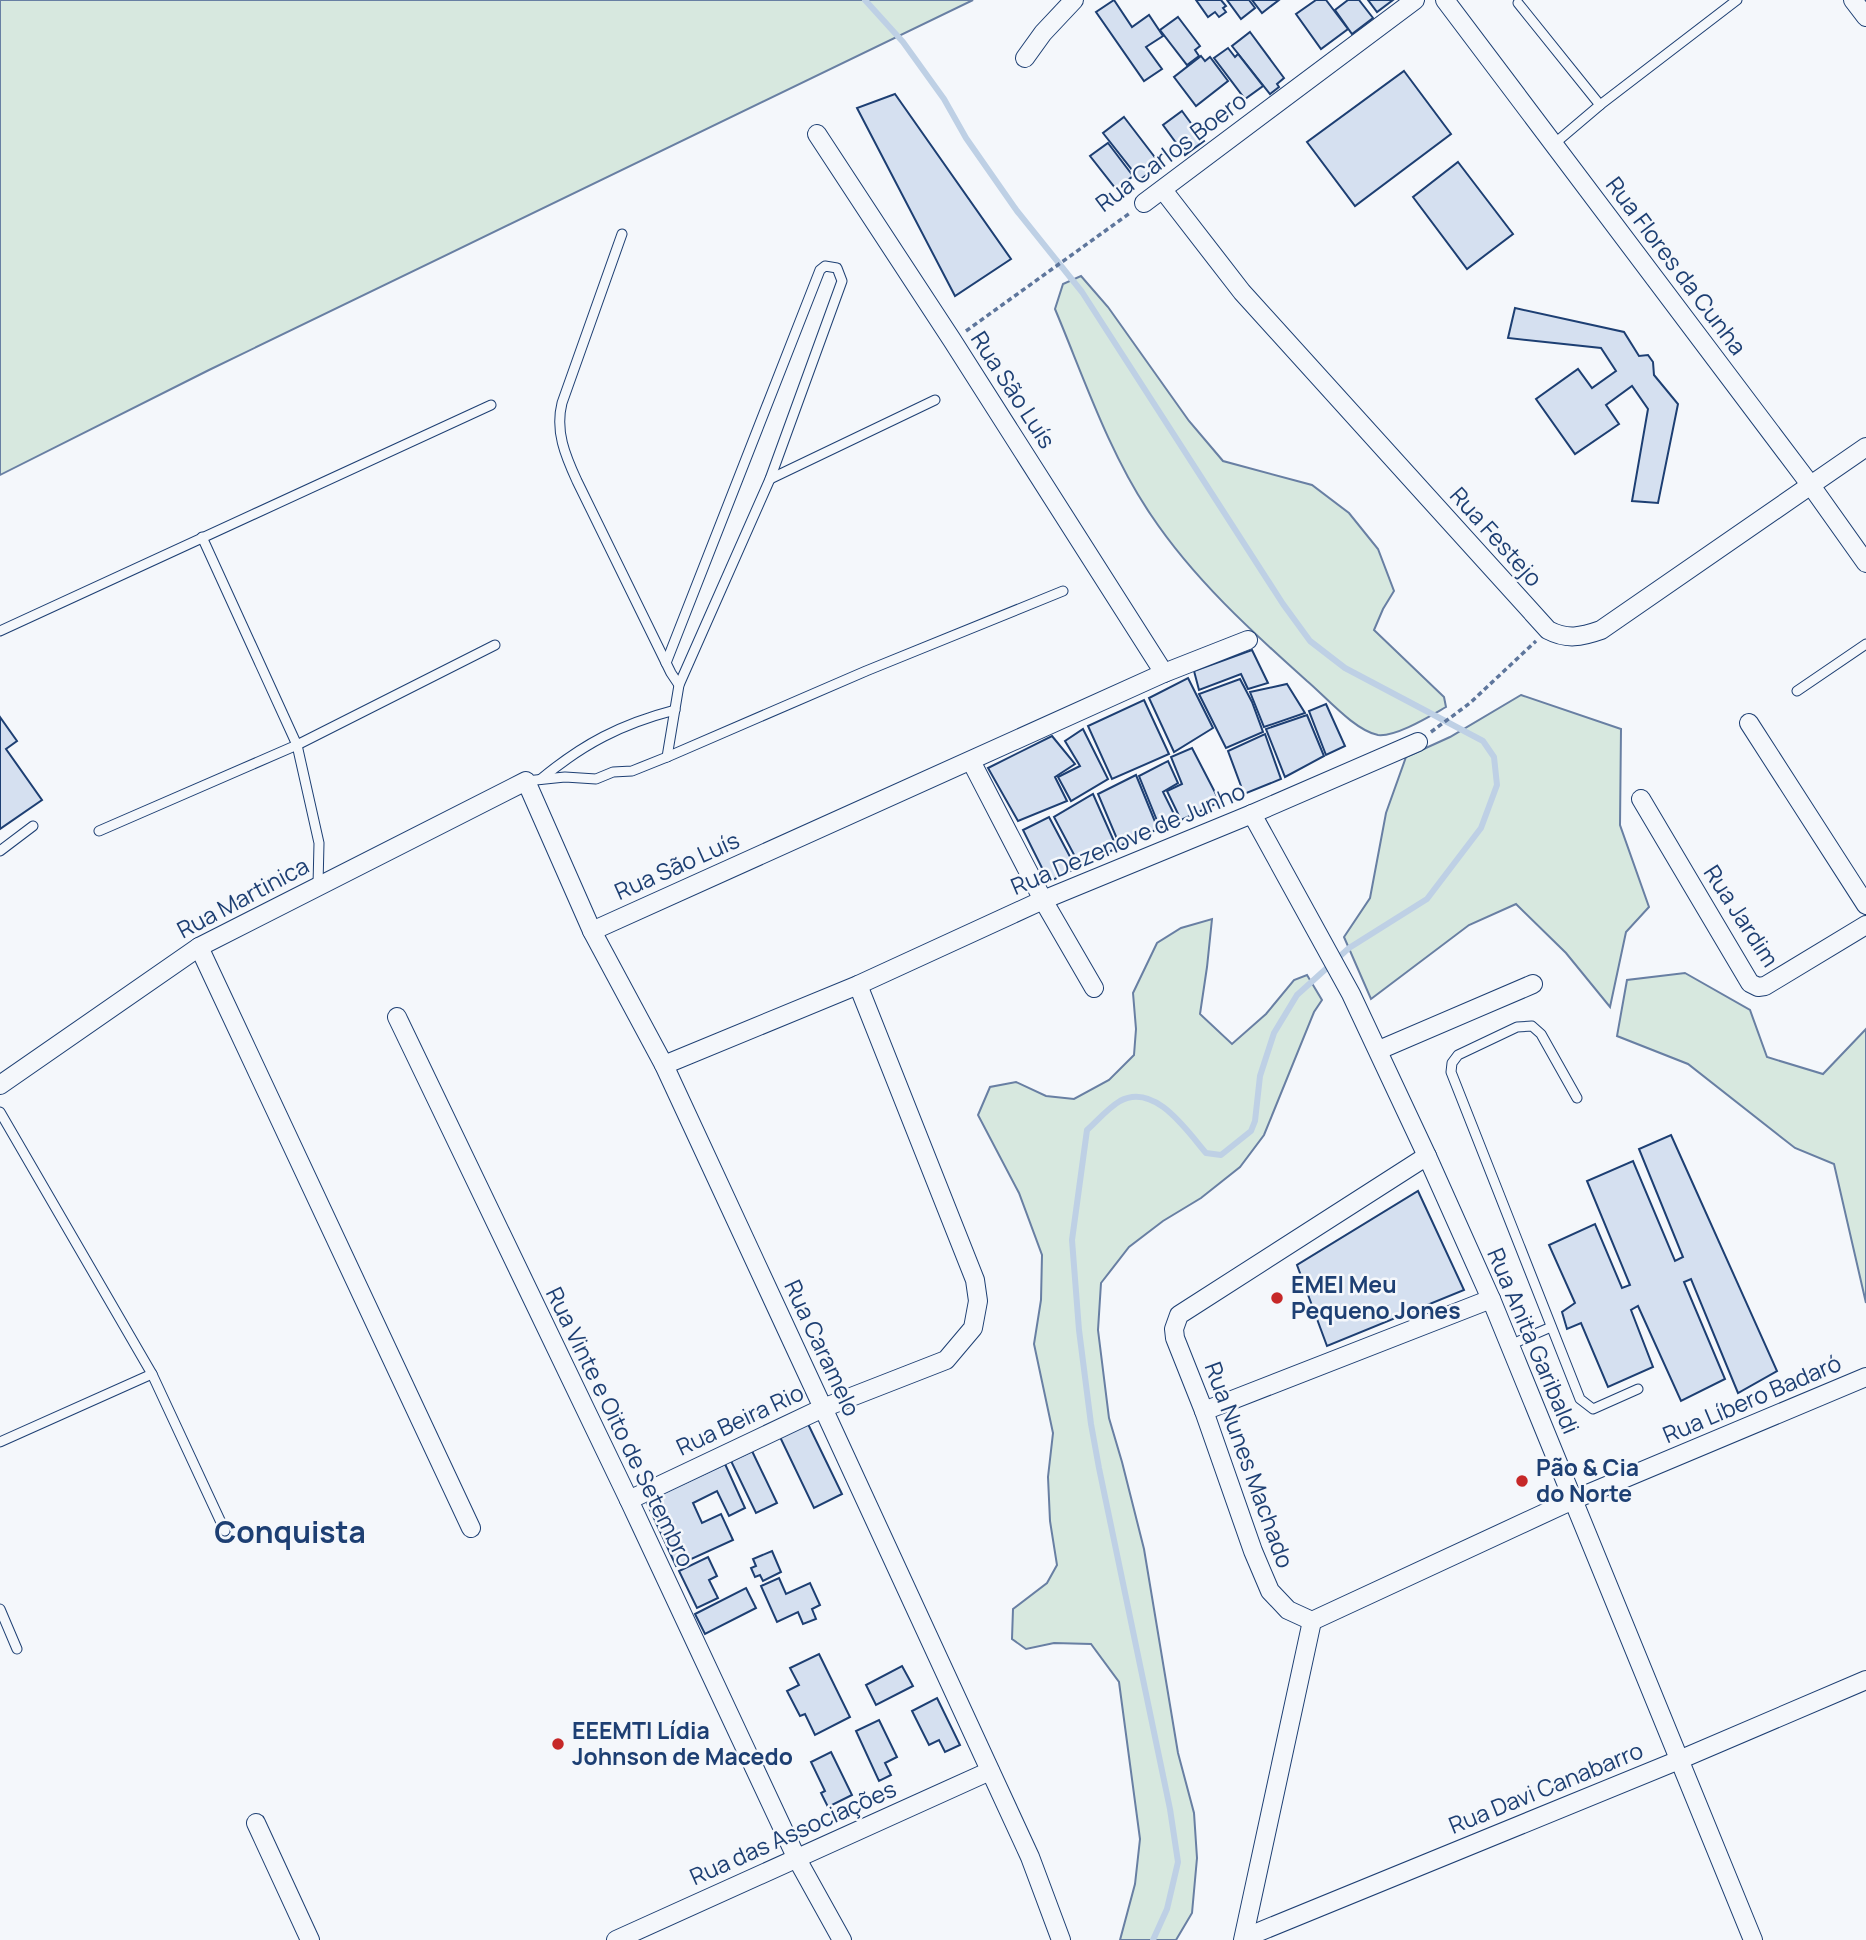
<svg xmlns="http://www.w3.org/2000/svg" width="1866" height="1940" viewBox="0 0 1866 1940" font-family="Manrope,sans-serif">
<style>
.green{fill:#d7e8df;stroke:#687fa3;stroke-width:2}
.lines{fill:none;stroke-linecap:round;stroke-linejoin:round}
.stream{stroke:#bed0e5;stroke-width:6}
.building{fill:#d5e0f0;stroke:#1d3f73;stroke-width:2}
.lane-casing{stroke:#1d3f73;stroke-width:11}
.street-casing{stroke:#1d3f73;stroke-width:20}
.path{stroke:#5e769c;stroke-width:3.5;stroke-dasharray:5 3.5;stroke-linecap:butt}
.lane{stroke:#f4f7fb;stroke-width:9}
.street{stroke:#f4f7fb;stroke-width:18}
.poi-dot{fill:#c62828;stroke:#f4f7fb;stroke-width:2.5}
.labels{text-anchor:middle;stroke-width:5;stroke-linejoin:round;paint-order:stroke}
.street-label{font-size:23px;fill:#1d3f73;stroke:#f4f7fb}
.poi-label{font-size:23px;font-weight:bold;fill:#1d3f73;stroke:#f4f7fb;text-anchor:start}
.district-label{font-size:30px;font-weight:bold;fill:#1d3f73;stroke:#f4f7fb}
</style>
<rect width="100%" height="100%" fill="#f4f7fb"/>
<!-- green -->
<g class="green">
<path d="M0 0H973L209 370 0 475Z"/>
<path d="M1081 276 1108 307 1189 421 1223 461 1312 485 1349 513 1378 549 1394 591 1383 609 1374 630 1444 697 1446 707C1430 716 1396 737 1378 735 1355 731 1325 696 1307 681 1251 631 1193 578 1151 515 1109 453 1084 378 1055 309L1063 284Z"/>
<path d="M1521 695 1621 729 1620 825 1649 907 1626 932 1610 1007 1566 953 1516 904 1469 925 1371 999 1344 937 1370 898 1386 813 1406 757 1450 737Z"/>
<path d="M1212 919 1207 967 1200 1014 1232 1044 1266 1014 1294 980 1307 975 1322 1000 1314 1012 1264 1135 1240 1167 1201 1198 1163 1221 1129 1247 1101 1283 1098 1330 1109 1418 1122 1462 1144 1549 1178 1753 1194 1813 1197 1858 1192 1913 1176 1940H1120L1135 1884 1140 1839 1119 1682 1091 1644 1054 1643 1026 1649 1012 1639 1013 1609 1047 1583 1057 1565 1050 1521 1048 1477 1053 1433 1034 1344 1041 1300 1042 1255 1019 1193 978 1115 990 1087 1016 1082 1046 1096 1074 1099 1109 1080 1134 1055 1136 1029 1133 993 1157 943 1181 928Z"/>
<path d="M1685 973 1750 1010 1767 1057 1823 1074 1866 1029V1303L1834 1164 1795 1148 1688 1064 1617 1036 1627 980Z"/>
</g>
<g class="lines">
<!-- stream -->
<path class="stream" d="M865 0 903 42 944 99 966 138 1017 211 1082 292 1283 604 1310 641 1345 668 1483 741 1494 757 1497 785 1481 828 1427 899 1349 948 1297 995 1274 1033 1260 1076 1255 1121 1251 1131 1221 1155 1206 1153C1187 1131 1155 1082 1120 1101 1108 1108 1097 1121 1087 1130L1072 1240 1079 1330 1091 1424 1099 1468 1170 1809 1178 1862 1167 1909 1153 1940"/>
</g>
<!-- building -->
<g class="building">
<path d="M1114 0 1132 27 1149 15 1163 36 1146 47 1162 69 1144 81 1096 12Z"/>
<path d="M1196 0H1221L1226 6 1223 8 1226 12 1219 17 1215 12 1208 17Z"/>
<path d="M1227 0H1249L1255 8 1241 19Z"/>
<path d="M1252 0H1279L1262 13Z"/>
<path d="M1316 0H1326L1348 29 1321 49 1296 14Z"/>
<path d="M1348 0H1359L1373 18 1352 34 1335 10Z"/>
<path d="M1368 0H1393L1377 12Z"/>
<path d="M1178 17 1200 46 1195 50 1199 56 1187 65 1160 30Z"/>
<path d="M1250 32 1284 78 1277 84 1279 87 1270 94 1232 46Z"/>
<path d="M1228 48 1235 57 1238 54 1263 86 1245 99 1214 58Z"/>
<path d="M1201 56 1205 61 1210 57 1228 81 1196 106 1174 77Z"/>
<path d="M1404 71 1451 134 1355 206 1307 142Z"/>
<path d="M895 94 1011 259 955 296 857 108Z"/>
<path d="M1182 111 1204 141 1185 155 1163 125Z"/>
<path d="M1124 117 1160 164 1140 180 1103 133Z"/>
<path d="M1108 143 1133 176 1116 189 1090 156Z"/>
<path d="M1458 162 1513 234 1467 269 1413 197Z"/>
<path d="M1515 308 1624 332 1639 356 1648 355 1653 362 1654 375 1678 404 1658 503 1632 501 1648 409 1632 386 1606 405 1619 424 1575 454 1536 399 1578 369 1592 388 1616 371 1601 348 1508 338Z"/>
<path d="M1252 650 1268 683 1248 689 1241 674 1199 690 1194 671Z"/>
<path d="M1188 678 1213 728 1174 752 1149 698Z"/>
<path d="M1240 679 1252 702 1263 732 1226 748 1199 694Z"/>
<path d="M1287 684 1305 713 1264 727 1250 692Z"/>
<path d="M1144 700 1169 754 1112 779 1088 726Z"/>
<path d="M1326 704 1345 746 1326 755 1309 711Z"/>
<path d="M1307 715 1324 756 1285 777 1266 729Z"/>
<path d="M0 717 17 741 6 749 42 800 0 829Z"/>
<path d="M1083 729 1108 779 1071 801 1058 777 1080 766 1065 741Z"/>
<path d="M1265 734 1281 779 1244 794 1228 751Z"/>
<path d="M1052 736 1075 764 1055 777 1067 801 1018 821 988 768Z"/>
<path d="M1192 748 1220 802 1181 820 1167 791 1182 784 1171 757Z"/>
<path d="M1168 761 1178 783 1163 792 1177 820 1160 828 1139 776Z"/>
<path d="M1136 775 1158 829 1120 846 1098 794Z"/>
<path d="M1093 794 1117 848 1080 866 1054 817Z"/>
<path d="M1049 817 1076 868 1049 882 1023 830Z"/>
<path d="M1671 1135 1777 1371 1738 1393 1691 1279 1684 1282 1725 1379 1681 1401 1638 1306 1631 1310 1653 1367 1608 1387 1581 1323 1567 1329 1562 1312 1575 1303 1549 1245 1595 1224 1622 1288 1630 1285 1587 1181 1633 1161 1675 1261 1683 1257 1639 1149Z"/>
<path d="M1418 1191 1464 1290 1327 1346 1297 1265Z"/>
<path d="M808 1424 842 1494 814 1508 780 1437Z"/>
<path d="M752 1451 777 1503 756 1513 731 1461Z"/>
<path d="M725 1464 745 1508 729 1516 717 1491 693 1503 702 1523 721 1514 733 1540 676 1566 646 1501Z"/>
<path d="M772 1551 781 1572 763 1581 760 1575 755 1577 751 1568 756 1566 753 1559Z"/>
<path d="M708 1557 717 1576 709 1580 718 1598 697 1608 679 1571Z"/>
<path d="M779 1578 786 1594 810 1583 820 1605 812 1609 816 1619 803 1624 798 1612 777 1622 761 1586Z"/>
<path d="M746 1588 756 1608 705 1634 695 1614Z"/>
<path d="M819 1654 850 1717 815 1735 805 1714 800 1716 787 1691 799 1685 790 1668Z"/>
<path d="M902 1666 913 1686 876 1705 866 1685Z"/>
<path d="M937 1698 960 1745 945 1752 939 1740 929 1745 912 1711Z"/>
<path d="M879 1720 897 1757 885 1763 891 1775 879 1781 856 1731Z"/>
<path d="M831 1752 852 1795 828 1807 821 1793 825 1791 811 1762Z"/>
</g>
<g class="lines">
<defs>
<g id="lane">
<path d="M1518 3 1600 105"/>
<path d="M1554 144 1600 105 1737 0"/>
<path d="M622 234 562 403C555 431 565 455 577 481L671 673 679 685"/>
<path d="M770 479 935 400"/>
<path d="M202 537 297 745 319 843 318 885"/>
<path d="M0 631 491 405"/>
<path d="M1797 691 1866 644"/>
<path d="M667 757 866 671 1063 591"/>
<path d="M541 779C583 744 621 724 675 710"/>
<path d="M526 781 565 777 596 779 613 772 632 771 667 757 679 685 770 479 842 281 837 268 825 266 820 270 666 663"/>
<path d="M99 831 297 745 495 645"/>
<path d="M0 851 33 826"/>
<path d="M1577 1098 1541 1034 1532 1026 1517 1027 1458 1055 1452 1063 1451 1072 1580 1399 1593 1409 1638 1389"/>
<path d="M0 1112 152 1374 225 1531"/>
<path d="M1510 1345 1551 1327"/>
<path d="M0 1442 152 1374"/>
<path d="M0 1609 17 1649"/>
</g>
<g id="street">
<path d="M1445 0 1812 487 1866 563"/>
<path d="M1853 0 1866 17"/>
<path d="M1025 58 1043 33 1074 0"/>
<path d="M817 134 952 340 1164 673"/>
<path d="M1163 190 1242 292 1548 630C1567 640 1581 637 1601 630L1866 447"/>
<path d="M1144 203 1415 0"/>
<path d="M1749 723 1866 905"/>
<path d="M971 761 1043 900 1094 988"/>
<path d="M1641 799 1750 983 1758 987 1765 986 1866 925"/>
<path d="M1252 814 1351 994 1427 1156 1491 1299 1753 1940"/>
<path d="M592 931 1164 673 1248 640"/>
<path d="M199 947 471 1528"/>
<path d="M397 1017 629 1500 797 1859 842 1940"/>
<path d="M1379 1050 1533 984"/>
<path d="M664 1065 858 985 1043 900 1252 814 1418 742"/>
<path d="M0 1085 199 947 526 781 592 931 664 1065 823 1408 1030 1857 1061 1940"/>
<path d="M1204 1411 1491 1299"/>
<path d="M629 1500 823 1408 946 1360 973 1328 978 1301 975 1280 858 985"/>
<path d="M1312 1621 1288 1610 1270 1591 1253 1551 1204 1411 1175 1338 1174 1329 1179 1315 1427 1156"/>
<path d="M1312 1621 1573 1500 1866 1377"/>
<path d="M256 1823 310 1940"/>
<path d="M1244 1938 1679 1760 1866 1680"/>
<path d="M616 1940 990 1771"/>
<path d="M1243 1940 1312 1621"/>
</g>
</defs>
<!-- lane casing -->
<use href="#lane" class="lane-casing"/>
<!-- street casing -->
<use href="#street" class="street-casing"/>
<!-- path -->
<g class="path">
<path d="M966 331 1130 213"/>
<path d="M1431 732 1470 703 1536 641"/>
</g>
<!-- lane -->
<use href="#lane" class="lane"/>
<!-- street -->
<use href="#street" class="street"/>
</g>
<!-- markers -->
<g class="poi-dot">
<circle cx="1277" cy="1298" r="7"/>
<circle cx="1522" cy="1481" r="7"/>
<circle cx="558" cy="1744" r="7"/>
</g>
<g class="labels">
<!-- street labels -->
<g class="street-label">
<text transform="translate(1171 152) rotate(-37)" y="8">Rua Carlos Boero</text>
<text transform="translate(1676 266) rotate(53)" y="8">Rua Flores da Cunha</text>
<text transform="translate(1013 390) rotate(57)" y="8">Rua São Luís</text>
<text transform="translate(1496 537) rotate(48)" y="8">Rua Festejo</text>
<text transform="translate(1128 839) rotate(-23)" y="8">Rua Dezenove de Junho</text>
<text transform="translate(677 866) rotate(-24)" y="8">Rua São Luís</text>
<text transform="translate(243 898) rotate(-28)" y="8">Rua Martinica</text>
<text transform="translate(1741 916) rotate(57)" y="8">Rua Jardim</text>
<text transform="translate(1533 1341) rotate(67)" y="8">Rua Anita Garibaldi</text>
<text transform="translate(822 1348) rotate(65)" y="8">Rua Caramelo</text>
<text transform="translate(1752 1399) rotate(-23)" y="8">Rua Líbero Badaró</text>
<text transform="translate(740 1420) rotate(-25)" y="8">Rua Beira Rio</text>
<text transform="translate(620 1427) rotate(64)" y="8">Rua Vinte e Oito de Setembro</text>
<text transform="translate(1249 1465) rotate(70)" y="8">Rua Nunes Machado</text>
<text transform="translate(1546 1788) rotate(-22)" y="8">Rua Davi Canabarro</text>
<text transform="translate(793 1833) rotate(-24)" y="8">Rua das Associações</text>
</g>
<!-- poi labels -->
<g class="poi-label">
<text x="1291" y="1293">EMEI Meu<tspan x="1291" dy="26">Pequeno Jones</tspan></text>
<text x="1536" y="1476">Pão &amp; Cia<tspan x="1536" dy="26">do Norte</tspan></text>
<text x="572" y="1739">EEEMTI Lídia<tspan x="572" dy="26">Johnson de Macedo</tspan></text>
</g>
<!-- district labels -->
<g class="district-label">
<text x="290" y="1543">Conquista</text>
</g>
</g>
</svg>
